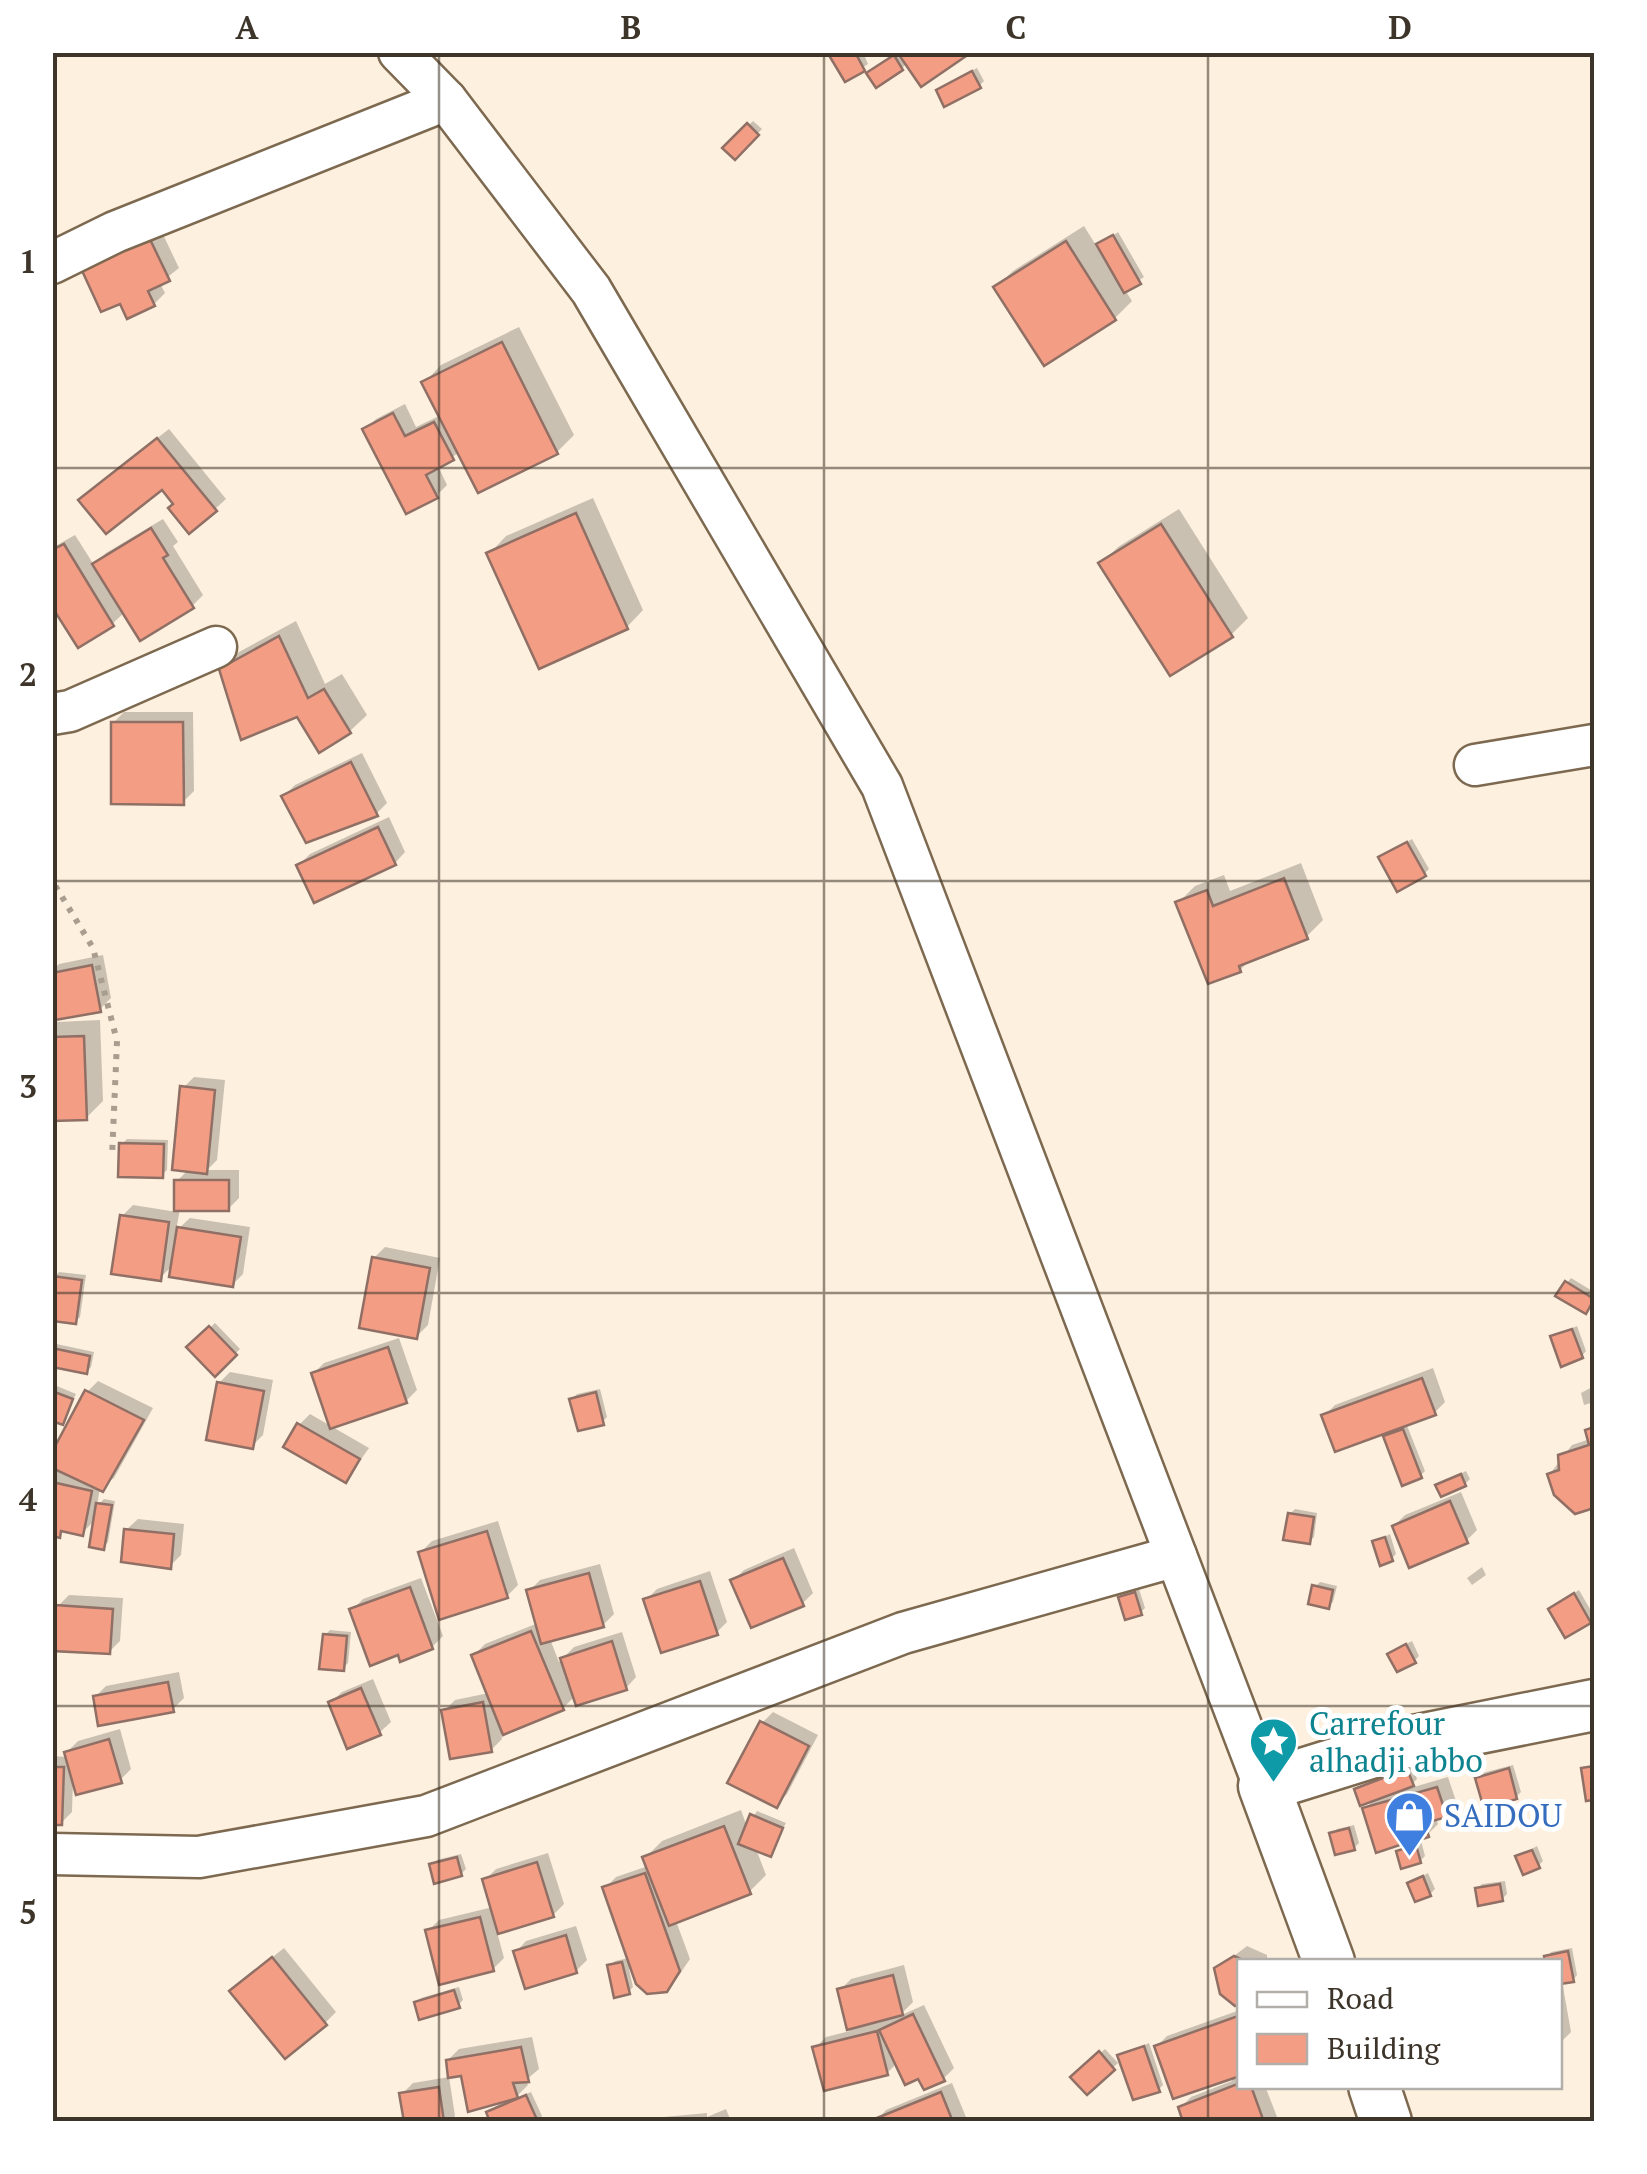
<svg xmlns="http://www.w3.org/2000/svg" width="1647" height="2174" viewBox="0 0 1647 2174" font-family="'PT Serif',serif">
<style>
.shadow{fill:#0003}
.building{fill:#f49d85;stroke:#906f65;stroke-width:2.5}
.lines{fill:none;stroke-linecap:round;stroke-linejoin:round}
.minor-casing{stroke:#7d6950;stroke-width:45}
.tertiary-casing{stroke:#7d6950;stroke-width:55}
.path{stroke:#a89d8e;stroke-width:6;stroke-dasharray:5 8;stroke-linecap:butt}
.minor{stroke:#fff;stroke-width:40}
.tertiary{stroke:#fff;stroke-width:50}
.grid{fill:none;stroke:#3e352a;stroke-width:2.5;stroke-opacity:0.55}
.labels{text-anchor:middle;stroke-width:10;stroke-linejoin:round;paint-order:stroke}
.culture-label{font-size:32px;fill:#0d838f;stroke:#fff;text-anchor:start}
.shop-label{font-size:32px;fill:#366cbe;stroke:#fff;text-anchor:start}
.neatline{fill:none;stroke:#3e352a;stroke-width:4}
.grid-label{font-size:32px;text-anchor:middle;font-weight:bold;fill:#3e352a}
</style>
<rect width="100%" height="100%" fill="#fdf0de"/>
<!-- shadow -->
<g class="shadow">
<path d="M830 52H872L865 57 868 64 846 79Z"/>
<path d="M899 52 907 63 902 68 874 69Z"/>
<path d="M977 68 984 81 979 86H943Z"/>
<path d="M753 121 762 129 735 157 726 148Z"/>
<path d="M158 224 179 268 160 283 165 293 154 304 93 253Z"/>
<path d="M1084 226 1097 247 1118 232 1144 277 1125 290 1132 301 1115 318 1044 363 996 287 1013 271Z"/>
<path d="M519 327 574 435 557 452H460L438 466 447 485 436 496 365 430 376 419 405 404 416 427 441 415 425 382 441 365Z"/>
<path d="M169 429 226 499 215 509 176 504 162 487 92 489Z"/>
<path d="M593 498 643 610 627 627 490 553 506 536Z"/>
<path d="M1179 509 1248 618 1231 635 1102 563 1118 547Z"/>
<path d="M163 519 178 542 173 546 203 595 192 606 125 612 112 624 52 602V548L75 535 94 565 106 553Z"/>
<path d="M296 621 325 684 342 674 367 715 350 731 298 713 221 669 239 652Z"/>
<path d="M124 712H193L194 791 183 802 113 723Z"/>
<path d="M362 753 387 803 376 814 284 796 295 785Z"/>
<path d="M389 817 405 852 395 863 299 865 310 854Z"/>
<path d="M1412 839 1429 869 1424 874 1381 858Z"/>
<path d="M1301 863 1323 920 1306 937 1251 959 1240 970 1178 903 1195 886 1224 875 1230 891Z"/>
<path d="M103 955 111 998 100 1009 57 1018 52 971 59 964Z"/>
<path d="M100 1020 103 1101 86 1118 52 1117V1026L57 1022Z"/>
<path d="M194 1077 225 1080 217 1160 207 1170H239V1198L228 1209H180L176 1231 190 1218 250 1227 243 1274 232 1285 173 1265 160 1278 122 1216 133 1205 177 1212V1181L189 1169 183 1088Z"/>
<path d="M127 1139 168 1140 167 1170 162 1175 122 1144Z"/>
<path d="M385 1247 440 1258 428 1325 417 1336 374 1258Z"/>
<path d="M59 1272 86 1275 80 1317 75 1322 55 1277Z"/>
<path d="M1571 1278 1594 1292 1590 1306 1567 1283Z"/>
<path d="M215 1323 240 1349 215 1373 190 1347Z"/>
<path d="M1577 1326 1586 1351 1582 1356 1553 1337Z"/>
<path d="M399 1338 417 1390 406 1401 313 1374 324 1363Z"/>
<path d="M52 1343 94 1352 91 1367 86 1372 52 1364Z"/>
<path d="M1433 1368 1445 1402 1434 1413 1406 1423 1425 1471 1420 1476 1386 1437 1396 1427 1324 1416 1335 1405Z"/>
<path d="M230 1372 273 1380 263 1435 252 1446 219 1383Z"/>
<path d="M98 1381 153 1408 114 1478 100 1488 97 1506 104 1499 115 1501 108 1542 103 1547 96 1519 82 1533 65 1529 59 1535 52 1534V1470L62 1472 87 1392Z"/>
<path d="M52 1384 76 1394 62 1422 52 1418Z"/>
<path d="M1594 1386V1402L1584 1405 1581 1393Z"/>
<path d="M600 1389 607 1417 602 1422 572 1399 577 1394Z"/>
<path d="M310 1414 369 1448 346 1480 299 1425Z"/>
<path d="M1594 1424V1505L1576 1511 1549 1475 1572 1445 1590 1439 1587 1431Z"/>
<path d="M1466 1471 1470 1479 1465 1484 1438 1485Z"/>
<path d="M1461 1492 1477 1530 1466 1541 1394 1526 1405 1515Z"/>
<path d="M1295 1509 1317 1513 1314 1537 1309 1542 1290 1514Z"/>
<path d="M138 1519 184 1524 181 1555 170 1566 126 1530Z"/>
<path d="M498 1521 518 1585 507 1596 421 1552 432 1541Z"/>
<path d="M1390 1534 1396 1554 1391 1559 1375 1542Z"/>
<path d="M794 1548 813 1593 802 1604 733 1581 744 1570Z"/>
<path d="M600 1564 614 1614 603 1625 550 1639 559 1662 574 1647 622 1632 636 1677 626 1688 575 1696 563 1708 501 1733 502 1739 491 1750 444 1711 455 1700 489 1693 474 1655 485 1644 538 1623 529 1591 540 1580Z"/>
<path d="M1482 1567 1486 1575 1472 1585 1467 1578Z"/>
<path d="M710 1571 727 1622 716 1633 646 1600 657 1589Z"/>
<path d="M421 1578 443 1636 432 1647 352 1610 363 1599Z"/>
<path d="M1320 1582 1337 1586 1333 1602 1328 1606 1315 1587Z"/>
<path d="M1139 1589 1145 1608 1140 1613 1121 1598Z"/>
<path d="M1579 1590 1594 1616 1566 1635 1556 1605Z"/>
<path d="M69 1595 123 1598 120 1641 109 1652 58 1606Z"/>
<path d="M330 1630 351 1632 348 1663 343 1668 325 1635Z"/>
<path d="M1412 1641 1419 1656 1414 1661 1395 1650Z"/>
<path d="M179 1672 184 1698 173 1709 95 1697 106 1686Z"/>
<path d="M373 1679 391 1722 380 1732 349 1745 331 1702 342 1692Z"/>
<path d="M773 1712 818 1735 787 1794 776 1805 762 1723Z"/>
<path d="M120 1729 131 1769 120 1780 73 1779 72 1812 61 1823 52 1822V1756L68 1757 67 1752 78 1741Z"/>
<path d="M1513 1765 1521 1792 1516 1797 1478 1778 1482 1773Z"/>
<path d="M1412 1766 1417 1779 1407 1789 1448 1777 1457 1804 1446 1815 1436 1817 1438 1824 1427 1835 1420 1837 1425 1856 1420 1861 1399 1852 1416 1843 1412 1830 1399 1843 1365 1809 1377 1797 1356 1789 1361 1785Z"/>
<path d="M741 1810 747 1827 757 1811 786 1823 770 1854 756 1849 766 1875 749 1892 676 1921 690 1959 677 1978 666 1990 633 1968 629 1969 633 1987 628 1992 610 1966 615 1961 629 1958 605 1888 616 1877 648 1866 645 1858 662 1841Z"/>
<path d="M1354 1825 1359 1843 1354 1848 1332 1834 1337 1829Z"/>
<path d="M1537 1846 1543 1861 1538 1866 1518 1857Z"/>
<path d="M548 1853 564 1904 553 1915 497 1932 504 1958 493 1969 428 1931 439 1920 493 1907 485 1880 496 1869Z"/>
<path d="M461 1854 466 1869 461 1874 432 1865 437 1860Z"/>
<path d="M1428 1873 1435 1889 1430 1894 1410 1883Z"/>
<path d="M1505 1881 1507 1894 1502 1899 1477 1889 1482 1884Z"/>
<path d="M576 1926 587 1960 576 1971 516 1952 526 1941Z"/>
<path d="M1247 1946 1267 1955V1962H1240L1217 1969Z"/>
<path d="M284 1948 336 2012 325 2023 244 1980Z"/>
<path d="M1572 1948 1577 1975 1573 1980 1562 1981 1571 2032 1560 2043V1962H1536L1547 1960 1551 1952Z"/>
<path d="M904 1965 913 2002 899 2016 924 2005 954 2068 943 2079 919 2076 897 2063 887 2073 815 2048 826 2037 850 2031 840 1990 851 1979Z"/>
<path d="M459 1987 463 2000 458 2005 417 2003 421 1998Z"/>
<path d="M1240 2010V2086H1265L1279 2122H1186L1180 2108 1191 2097 1232 2081 1231 2076 1156 2047 1167 2036Z"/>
<path d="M532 2037 539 2069 526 2080 528 2085 514 2099 531 2092 542 2116 537 2121 489 2113 504 2100 448 2060 459 2049Z"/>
<path d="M1149 2043 1163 2085 1159 2089 1120 2056Z"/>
<path d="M1105 2049 1118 2063 1087 2092 1074 2077Z"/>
<path d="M449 2077 455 2116 450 2122H407L402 2094 413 2083Z"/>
<path d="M952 2083 968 2122H876L886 2110Z"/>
<path d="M726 2109 730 2119 728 2122H649L653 2118 707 2113V2117Z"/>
</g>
<!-- building -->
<g class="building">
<path d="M827 52H855L865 71 845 82Z"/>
<path d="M897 52H972L921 87Z"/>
<path d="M894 55 903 70 876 88 866 73Z"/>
<path d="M972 71 981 88 944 107 936 90Z"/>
<path d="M747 123 759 135 735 160 722 148Z"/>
<path d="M147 233 170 281 148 291 155 306 127 319 120 304 101 312 79 264Z"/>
<path d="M1113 235 1141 284 1124 293 1096 244Z"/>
<path d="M1066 241 1116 320 1044 366 993 287Z"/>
<path d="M502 342 558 454 478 493 421 382Z"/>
<path d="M393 413 405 436 434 422 454 460 426 475 438 498 406 514 362 429Z"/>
<path d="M157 438 217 511 189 534 168 508 173 504 162 490 106 534 78 500Z"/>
<path d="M576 513 628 629 539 669 486 553Z"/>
<path d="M1161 524 1233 637 1170 676 1098 563Z"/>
<path d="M151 528 168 555 163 558 194 608 140 641 92 564Z"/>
<path d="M64 544 114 626 78 648 52 607V550Z"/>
<path d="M279 636 308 698 324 689 351 733 319 753 297 717 241 740 219 669Z"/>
<path d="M111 722H183L184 805 111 804Z"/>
<path d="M351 762 378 816 306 843 281 796Z"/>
<path d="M378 827 396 865 314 903 296 865Z"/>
<path d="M1407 842 1426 876 1397 892 1378 857Z"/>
<path d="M1284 878 1308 939 1239 966 1241 972 1208 984 1175 902 1207 890 1213 906Z"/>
<path d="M92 965 101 1012 55 1020 52 973Z"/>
<path d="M84 1036 87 1120 52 1121V1037Z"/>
<path d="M180 1086 215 1090 207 1174 172 1170Z"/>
<path d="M119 1143 164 1144 163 1178 118 1177Z"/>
<rect x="174" y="1180" width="55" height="31"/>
<path d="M120 1215 169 1222 161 1281 111 1274Z"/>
<path d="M177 1227 241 1237 233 1287 169 1277Z"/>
<path d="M372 1257 430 1268 417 1339 359 1328Z"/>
<path d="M52 1276 82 1280 76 1324 52 1321Z"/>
<path d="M1565 1281 1594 1299 1586 1314 1555 1296Z"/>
<path d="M209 1326 237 1355 215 1377 186 1347Z"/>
<path d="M1572 1329 1583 1358 1561 1367 1550 1336Z"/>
<path d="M388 1347 407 1403 330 1429 311 1373Z"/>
<path d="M52 1348 90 1356 87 1374 52 1367Z"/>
<path d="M1422 1378 1436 1415 1335 1452 1321 1415Z"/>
<path d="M217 1382 264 1391 253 1449 206 1440Z"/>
<path d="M85 1390 144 1420 103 1492 52 1468V1452Z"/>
<path d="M52 1391 73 1399 63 1425 52 1421Z"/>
<path d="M596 1392 604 1425 578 1431 569 1399Z"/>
<path d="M297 1423 360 1459 346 1483 283 1447Z"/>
<path d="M1594 1427V1508L1575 1514 1554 1495 1547 1474 1559 1470 1558 1455 1589 1445 1585 1430Z"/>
<path d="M1403 1429 1422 1478 1402 1486 1383 1436Z"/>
<path d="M1461 1474 1466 1486 1441 1497 1435 1485Z"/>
<path d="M52 1482 92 1491 83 1536 61 1531 60 1538 52 1536Z"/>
<path d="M1450 1501 1468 1543 1409 1568 1392 1526Z"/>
<path d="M96 1503 112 1505 104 1550 89 1547Z"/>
<path d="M1288 1513 1314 1517 1310 1544 1283 1540Z"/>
<path d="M124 1529 174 1534 171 1569 121 1562Z"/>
<path d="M487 1531 508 1598 439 1620 418 1552Z"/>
<path d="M1385 1537 1393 1561 1380 1566 1372 1541Z"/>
<path d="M783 1558 804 1606 751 1628 730 1580Z"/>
<path d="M589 1573 604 1627 541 1644 526 1590Z"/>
<path d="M700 1581 718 1635 661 1653 643 1599Z"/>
<path d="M1312 1585 1333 1590 1329 1609 1308 1604Z"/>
<path d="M410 1587 433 1649 400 1662 398 1655 370 1666 349 1609Z"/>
<path d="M1135 1592 1142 1615 1125 1620 1118 1597Z"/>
<path d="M1574 1593 1591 1623 1565 1638 1548 1609Z"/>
<path d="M55 1605 113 1609 110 1654 52 1651Z"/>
<path d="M531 1631 564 1710 503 1735 471 1655Z"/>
<path d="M323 1634 347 1636 344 1671 319 1669Z"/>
<path d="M612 1641 627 1690 576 1706 560 1658Z"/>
<path d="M1406 1644 1416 1663 1397 1672 1387 1654Z"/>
<path d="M168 1682 174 1712 98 1726 93 1696Z"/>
<path d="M361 1688 381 1735 347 1749 328 1702Z"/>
<path d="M483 1702 492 1752 450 1759 441 1710Z"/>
<path d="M760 1721 809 1746 777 1808 727 1783Z"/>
<path d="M109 1739 122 1783 76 1795 64 1752Z"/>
<path d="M1594 1766V1800L1586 1801 1581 1768Z"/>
<path d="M52 1767H64L62 1825H52Z"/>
<path d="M1509 1768 1517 1799 1484 1809 1475 1778Z"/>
<path d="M1407 1769 1414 1786 1360 1806 1354 1789Z"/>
<path d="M1437 1787 1447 1817 1425 1823 1429 1837 1413 1842 1408 1828 1396 1832 1400 1845 1376 1853 1362 1808Z"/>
<path d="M750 1814 783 1828 771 1857 738 1844Z"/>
<path d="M724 1826 751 1894 669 1926 642 1857Z"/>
<path d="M1349 1828 1355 1850 1335 1855 1329 1833Z"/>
<path d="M1416 1845 1421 1863 1401 1869 1396 1851Z"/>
<path d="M1532 1850 1540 1868 1523 1875 1515 1856Z"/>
<path d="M457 1857 462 1876 434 1884 429 1864Z"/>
<path d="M537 1862 554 1917 498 1934 482 1879Z"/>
<path d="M645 1873 680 1971 667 1992 647 1994 636 1984 602 1887Z"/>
<path d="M1423 1876 1431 1896 1415 1902 1407 1883Z"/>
<path d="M1500 1884 1503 1901 1478 1906 1475 1888Z"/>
<path d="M480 1917 494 1971 439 1985 425 1930Z"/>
<path d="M566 1935 577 1973 525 1989 513 1951Z"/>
<path d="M1568 1951 1574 1982 1560 1984V1962H1545L1544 1956Z"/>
<path d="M1234 1956 1247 1962H1240V2004L1235 2006 1220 1994 1214 1968Z"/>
<path d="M272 1957 327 2025 285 2059 229 1991Z"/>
<path d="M622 1962 630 1994 614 1998 607 1965Z"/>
<path d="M893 1975 903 2015 847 2030 837 1989Z"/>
<path d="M454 1990 460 2008 419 2020 414 2002Z"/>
<path d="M913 2014 945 2081 924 2090 918 2079 905 2085 879 2030Z"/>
<path d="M1238 2016 1240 2076 1173 2099 1154 2046Z"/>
<path d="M877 2031 888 2075 824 2091 812 2047Z"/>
<path d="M1144 2046 1160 2092 1133 2100 1117 2055Z"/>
<path d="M521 2047 529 2082 513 2083 518 2098 468 2112 461 2076 448 2078 446 2060Z"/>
<path d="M1099 2051 1115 2070 1087 2095 1070 2077Z"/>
<path d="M1240 2083V2086H1251L1264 2122H1183L1178 2107Z"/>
<path d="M439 2087 444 2122H404L399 2093Z"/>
<path d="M941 2092 953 2122 872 2120Z"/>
<path d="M526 2095 538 2122H490L486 2112Z"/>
</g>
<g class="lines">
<defs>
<g id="minor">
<path d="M399 52 446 100 591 290 882 786 1264 1786"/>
<path d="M52 263 115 232 446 100"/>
<path d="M52 714 70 711 216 647"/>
<path d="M1475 765 1594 745"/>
<path d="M52 1854 199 1857 426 1816 903 1633 1176 1556"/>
</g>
<g id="tertiary">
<path d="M1329 1962 1264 1786 1399 1744 1594 1705"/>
<path d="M1374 2086 1386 2122"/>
</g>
</defs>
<!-- minor casing -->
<use href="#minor" class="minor-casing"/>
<!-- tertiary casing -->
<use href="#tertiary" class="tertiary-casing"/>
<!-- path -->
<path class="path" d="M52 873 56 887 93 948 117 1041 112 1157"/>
<!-- minor -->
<use href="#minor" class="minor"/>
<!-- tertiary -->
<use href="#tertiary" class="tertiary"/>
</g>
<!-- grid -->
<path class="grid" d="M439 52V2122M824 52V2122M1208 52V2122M52 468H1594M52 881H1594M52 1293H1594M52 1706H1594"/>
<!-- icons -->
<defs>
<symbol id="sight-pin" viewBox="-11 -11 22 30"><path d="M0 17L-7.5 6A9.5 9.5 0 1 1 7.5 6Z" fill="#0f9aa8" stroke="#fff"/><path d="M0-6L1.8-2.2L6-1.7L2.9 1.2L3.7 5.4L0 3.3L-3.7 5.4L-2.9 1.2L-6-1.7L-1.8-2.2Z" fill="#fff"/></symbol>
<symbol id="shop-pin" viewBox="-11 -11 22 30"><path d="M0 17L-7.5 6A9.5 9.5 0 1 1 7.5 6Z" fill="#3f7fe0" stroke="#fff"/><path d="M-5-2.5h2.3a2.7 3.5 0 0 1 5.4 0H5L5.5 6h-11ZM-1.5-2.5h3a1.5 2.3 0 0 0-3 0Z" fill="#fff"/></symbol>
</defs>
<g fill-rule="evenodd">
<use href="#sight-pin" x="1246" y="1714" width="55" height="75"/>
<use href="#shop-pin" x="1382" y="1788" width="55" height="75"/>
</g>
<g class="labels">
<!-- culture labels -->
<g class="culture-label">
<text x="1309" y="1735">Carrefour<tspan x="1309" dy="37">alhadji abbo</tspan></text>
</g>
<!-- shop labels -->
<g class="shop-label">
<text x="1444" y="1827">SAIDOU</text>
</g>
</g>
<!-- border -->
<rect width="1647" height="2174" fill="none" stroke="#ffffff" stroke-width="110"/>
<!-- legend -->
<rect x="1237" y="1959" width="325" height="130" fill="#ffffff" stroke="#b2aeaa" stroke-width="2.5"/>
<rect x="1257" y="1992" width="50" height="15" fill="#ffffff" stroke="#b2aeaa" stroke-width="2.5"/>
<text x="1327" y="2009" font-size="30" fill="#3e352a">Road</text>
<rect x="1257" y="2034" width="50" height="30" fill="#f49d85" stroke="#b2aeaa" stroke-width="2.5"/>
<text x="1327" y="2059" font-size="30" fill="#3e352a">Building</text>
<rect x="55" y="55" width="1537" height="2064" class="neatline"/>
<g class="grid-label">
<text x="247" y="39">A</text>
<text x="631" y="39">B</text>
<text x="1016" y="39">C</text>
<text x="1400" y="39">D</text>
<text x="28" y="273">1</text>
<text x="28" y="686">2</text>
<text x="28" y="1098">3</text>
<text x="28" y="1511">4</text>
<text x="28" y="1924">5</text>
</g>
</svg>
